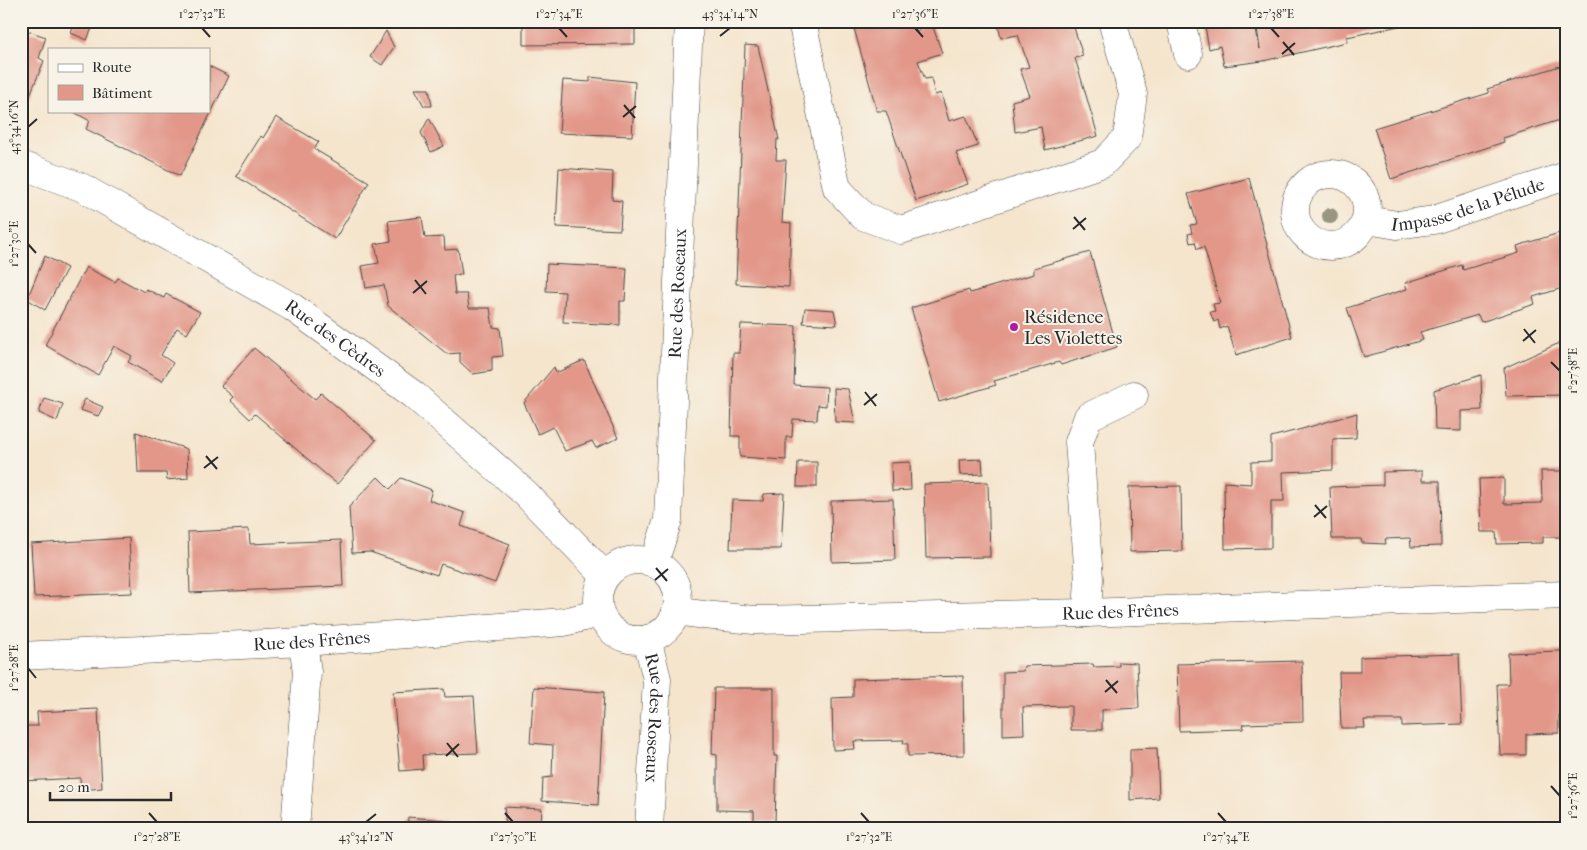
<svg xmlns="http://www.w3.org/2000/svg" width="1587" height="850" viewBox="0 0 1587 850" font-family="'IM FELL French Canon',serif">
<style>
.building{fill:#e29789}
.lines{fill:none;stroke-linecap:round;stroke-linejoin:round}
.minor-casing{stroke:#494743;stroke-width:29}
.minor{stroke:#fff;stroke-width:28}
.tree{fill:#989681}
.ticks{fill:none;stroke:#2b2b2b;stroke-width:2}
.poi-dot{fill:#b5179e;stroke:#f7f3e8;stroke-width:2}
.labels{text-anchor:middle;stroke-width:4;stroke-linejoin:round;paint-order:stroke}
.street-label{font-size:18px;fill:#2b2b2b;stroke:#f7f3e8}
.poi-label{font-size:18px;fill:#2b2b2b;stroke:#f7f3e8;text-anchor:start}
.neatline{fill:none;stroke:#2b2b2b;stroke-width:2}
.ticks-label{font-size:12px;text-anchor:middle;fill:#2b2b2b}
</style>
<rect width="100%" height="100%" fill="#f7f3e8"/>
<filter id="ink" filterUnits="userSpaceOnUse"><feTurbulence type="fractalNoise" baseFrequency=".02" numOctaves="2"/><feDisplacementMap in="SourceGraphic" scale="10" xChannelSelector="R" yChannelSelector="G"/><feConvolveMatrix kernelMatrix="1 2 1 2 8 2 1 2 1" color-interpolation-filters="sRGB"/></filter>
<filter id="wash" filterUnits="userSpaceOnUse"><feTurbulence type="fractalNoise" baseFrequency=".0096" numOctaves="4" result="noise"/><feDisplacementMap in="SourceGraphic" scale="20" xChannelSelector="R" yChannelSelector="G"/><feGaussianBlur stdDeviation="1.12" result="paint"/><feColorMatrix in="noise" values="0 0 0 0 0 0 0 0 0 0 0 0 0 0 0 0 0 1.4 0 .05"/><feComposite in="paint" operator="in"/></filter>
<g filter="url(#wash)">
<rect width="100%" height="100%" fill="#f5e5cd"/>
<g id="blocks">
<!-- building -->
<g class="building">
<path d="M76 21H95L87 40 71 33Z"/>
<path d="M523 21H635V44L523 45Z"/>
<path d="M852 21H912L916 32 932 24 942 53 918 61 925 79 931 78 935 95 941 93 949 121 966 116 978 146 956 153 968 184 916 201 886 111H877Z"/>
<path d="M997 21H1072L1083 56 1075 58 1098 136 1045 150 1041 127 1015 132 1012 101 1030 96 1020 69 1029 67 1018 35 1001 38Z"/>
<path d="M1204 21H1254L1260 49 1256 21 1418 22 1347 37V42L1263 61 1224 66 1220 46 1209 49Z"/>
<path d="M25 30 46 37 39 58 44 61 25 107 21 105V35H23Z"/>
<path d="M386 31 394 47 382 65 370 57Z"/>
<path d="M745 45 758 46 779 140 777 139 776 160H786L782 222 791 223 789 287 736 284Z"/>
<path d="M1566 64V118L1503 138 1504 142 1391 179 1374 128 1489 93 1487 89Z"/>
<path d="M209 66 229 76 180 176 86 129 90 121 72 111H209Z"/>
<path d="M590 77 635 82 632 136 559 133 563 80 590 82Z"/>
<path d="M415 89H429L432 106H424Z"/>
<path d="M276 117 319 142 314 149 369 182 335 239 236 176 261 136 263 138Z"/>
<path d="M429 118 444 146 431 152 421 133Z"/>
<path d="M559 168 613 172 612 200 622 201 620 230 556 227Z"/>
<path d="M1249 178 1292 337 1236 355 1227 326 1220 329 1218 320 1214 322 1210 312 1215 311 1213 304 1220 303 1204 247 1197 249 1195 242 1190 243 1188 234 1192 233 1190 225 1197 224 1188 194Z"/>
<path d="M422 217 425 238 444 237 445 250 458 249 462 274 453 275 455 294H467L469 308H490L493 327 500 328 503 356 492 357V371L473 374 460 362V353L447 354 388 306 384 285 366 288 362 266 379 263 375 244 391 241 388 221Z"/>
<path d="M1566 231V287L1533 297 1535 304 1481 322 1478 315 1420 332 1423 340 1364 357 1347 308 1407 289 1405 283 1462 265 1463 270 1519 253 1517 246Z"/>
<path d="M1090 252 1117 347 1061 365 1059 362 994 381 996 385 939 402 911 308 969 290 970 293 1034 274V268Z"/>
<path d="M45 256 67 268 45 310 27 299Z"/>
<path d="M547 264 627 268 625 301H620V325L563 322 565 292 546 291Z"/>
<path d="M86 267 115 282 118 278 144 292 146 289 164 298 166 294 200 312 187 334 177 328 161 355 173 363 162 381 128 362 132 356 114 346 98 375 45 345Z"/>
<path d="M805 308 834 310 837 325 803 323Z"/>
<path d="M741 324 796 326 794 385 827 387 826 406 818 405 817 420 793 419 792 437H786V460L740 457V436H731L733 353H739Z"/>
<path d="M1566 340V395L1506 396 1504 368Z"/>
<path d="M254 348 315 399 321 393 376 440 337 484 255 414 250 419 230 400 233 397 221 386Z"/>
<path d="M584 360 618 438 596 448 592 441 565 451 553 427 538 434 524 403 554 367 556 373Z"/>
<path d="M1481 375 1482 410 1461 411V431L1435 430 1434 390Z"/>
<path d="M834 388 848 389 855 423 835 422Z"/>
<path d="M44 398 63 404 57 421 39 413Z"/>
<path d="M85 399 103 407 98 416 80 410Z"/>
<path d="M1357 413 1356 438 1333 439V470L1283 472 1284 501H1271V548L1225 549 1224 482 1251 484V462L1271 461V437L1302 429Z"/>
<path d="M136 432 187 449 188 478 167 480 166 473H138Z"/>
<path d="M982 459 983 474 960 475 959 460Z"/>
<path d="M798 462H817V487H797Z"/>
<path d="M910 462 911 490 892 491 891 463Z"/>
<path d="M1422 471V481H1440L1441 546 1411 547 1410 538 1385 539 1386 544 1362 543 1361 539H1332L1330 487 1383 485V472Z"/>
<path d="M1541 471H1566V537H1543V543L1497 544 1496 532H1481L1479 479 1504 478V504L1542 503Z"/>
<path d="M378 477 390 489 401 478 432 490 429 500 465 513 461 526 510 544 495 583 441 564 437 575 370 552 352 553 349 507Z"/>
<path d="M988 482 990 557 926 558 924 484Z"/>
<path d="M1181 486 1182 551 1130 552 1129 487Z"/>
<path d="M784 493 781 549H730L732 500 763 501 764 494Z"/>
<path d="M893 499 895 560 832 562 831 501Z"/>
<path d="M249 529 250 544 341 540 343 586 190 593 188 532Z"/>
<path d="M129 538 132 593 34 597 31 544Z"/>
<path d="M1558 651H1566V715H1559V733L1526 734V755H1500L1497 684H1509L1508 653Z"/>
<path d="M1459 654 1462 724 1402 726V720H1364L1365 728H1341L1339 672H1360V657Z"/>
<path d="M1302 661 1303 722 1244 724 1243 729 1179 731 1177 664Z"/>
<path d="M1119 662 1137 663 1139 708 1102 710V730H1071V706L1023 707 1024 734 1003 735V672L1023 671 1024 666 1093 664 1094 667 1119 666Z"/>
<path d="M963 676 964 755 908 756V743H903L904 740 854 741 855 749 833 750 832 698 853 697V679Z"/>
<path d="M534 687 604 692 598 805 542 801 543 778 552 777 553 745 530 743Z"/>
<path d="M714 688H774V756H777L775 822 754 821V811L717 810V755L712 754Z"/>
<path d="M444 689 445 697 474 696 478 753 422 755 423 769 400 771 393 692Z"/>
<path d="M98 709 102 788 81 790 80 778 21 781V726H38L37 712Z"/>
<path d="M1157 748 1159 798 1130 800V749Z"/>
<path d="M504 807 542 809 541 827H536V829H499V824L506 825Z"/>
<path d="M408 817 444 820V829H407Z"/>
<path d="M75 825V829H38V826Z"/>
</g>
</g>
</g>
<g filter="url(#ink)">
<use href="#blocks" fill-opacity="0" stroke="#494743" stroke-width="1"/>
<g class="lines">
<defs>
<g id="minor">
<path d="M802 21 837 188 863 216 901 230 1103 163 1127 138 1133 94 1112 21"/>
<path d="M1181 21 1188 54"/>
<path id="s1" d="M21 165 81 187 292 307 414 395 525 493 605 576"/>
<circle cx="1331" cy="210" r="36"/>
<path id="s2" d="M1367 220 1397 225 1434 220 1566 176"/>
<circle cx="638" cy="600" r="40"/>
<path id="s3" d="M654 563 668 520 689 21"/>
<path id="s4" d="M676 611 704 615 754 620 1087 613 1566 595"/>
<path d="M1087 613 1089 579 1079 442 1088 417 1134 395"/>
<path id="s5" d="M647 639 657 679 649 829"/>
<path id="s6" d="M21 656 303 642 564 622 600 613"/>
<path d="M295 829 307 672 303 642"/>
</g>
</defs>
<!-- minor casing -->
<use href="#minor" class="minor-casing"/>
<!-- minor -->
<use href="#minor" class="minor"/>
</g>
<!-- trees -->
<circle class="tree" cx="1330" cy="216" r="8"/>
</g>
<!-- ticks -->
<path class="ticks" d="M202 28 210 37M559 28 567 37M915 28 923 37M1271 28 1279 37M720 36 730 28M1283 42 1294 55M1282 54 1295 43M624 105 635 118M623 117 636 106M28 127 37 119M1074 217 1085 230M1073 229 1086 218M28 244 36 253M415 280 426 294M413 293 427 281M1524 329 1535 343M1523 341 1536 330M1551 362 1560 371M865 392 876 406M864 405 877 394M206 456 217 469M204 468 218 457M1315 505 1326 518M1314 517 1327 506M656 568 667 581M655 580 668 569M28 668 36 678M1106 680 1117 693M1105 692 1118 681M447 743 458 757M446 756 459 744M1551 786 1560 796M149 813 157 822M505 813 513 822M861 813 869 822M1218 813 1226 822M366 822 376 814"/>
<!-- markers -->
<circle class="poi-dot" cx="1014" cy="327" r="5"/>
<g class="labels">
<!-- street labels -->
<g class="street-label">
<text dy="6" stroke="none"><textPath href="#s2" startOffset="104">Impasse de la Pélude</textPath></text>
<text dy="6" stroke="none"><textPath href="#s3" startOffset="272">Rue des Roseaux</textPath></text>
<text dy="6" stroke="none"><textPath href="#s1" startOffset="360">Rue des Cèdres</textPath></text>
<text dy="6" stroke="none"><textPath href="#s4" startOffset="445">Rue des Frênes</textPath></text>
<text dy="6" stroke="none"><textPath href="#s6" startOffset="291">Rue des Frênes</textPath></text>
<text dy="6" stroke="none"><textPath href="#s5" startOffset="80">Rue des Roseaux</textPath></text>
</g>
<!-- poi labels -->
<g class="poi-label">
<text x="1024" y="323">Résidence<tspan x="1024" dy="21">Les Violettes</tspan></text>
</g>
</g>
<!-- margin -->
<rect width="1587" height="850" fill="none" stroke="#f7f3e8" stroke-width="55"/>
<!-- legend -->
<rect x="48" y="48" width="162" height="65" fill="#f7f3e8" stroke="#a5a39c"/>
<rect x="58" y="64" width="25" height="8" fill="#ffffff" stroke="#a5a39c"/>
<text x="92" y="72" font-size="15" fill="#2b2b2b">Route</text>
<rect x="58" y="85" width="25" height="15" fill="#e29789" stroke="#a5a39c"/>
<text x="92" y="98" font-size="15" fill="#2b2b2b">Bâtiment</text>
<!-- scale -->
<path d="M50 792v8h121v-8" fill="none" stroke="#2b2b2b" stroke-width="2.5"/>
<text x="58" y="792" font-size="15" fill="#2b2b2b" stroke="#f7f3e8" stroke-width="4" paint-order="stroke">20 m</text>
<rect x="28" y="28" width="1532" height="794" class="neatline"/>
<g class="ticks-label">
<text x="202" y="18">1°27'32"E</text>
<text x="559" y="18">1°27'34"E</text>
<text x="730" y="18">43°34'14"N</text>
<text x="915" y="18">1°27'36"E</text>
<text x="1271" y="18">1°27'38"E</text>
<text transform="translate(14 127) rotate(-90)" y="4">43°34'16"N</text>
<text transform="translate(14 244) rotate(-90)" y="4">1°27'30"E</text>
<text transform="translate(1573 371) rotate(-90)" y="4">1°27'38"E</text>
<text transform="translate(14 668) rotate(-90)" y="4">1°27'28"E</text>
<text transform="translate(1573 796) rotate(-90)" y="4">1°27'36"E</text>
<text x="157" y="841">1°27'28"E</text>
<text x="366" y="841">43°34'12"N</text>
<text x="513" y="841">1°27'30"E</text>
<text x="869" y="841">1°27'32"E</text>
<text x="1226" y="841">1°27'34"E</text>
</g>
</svg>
